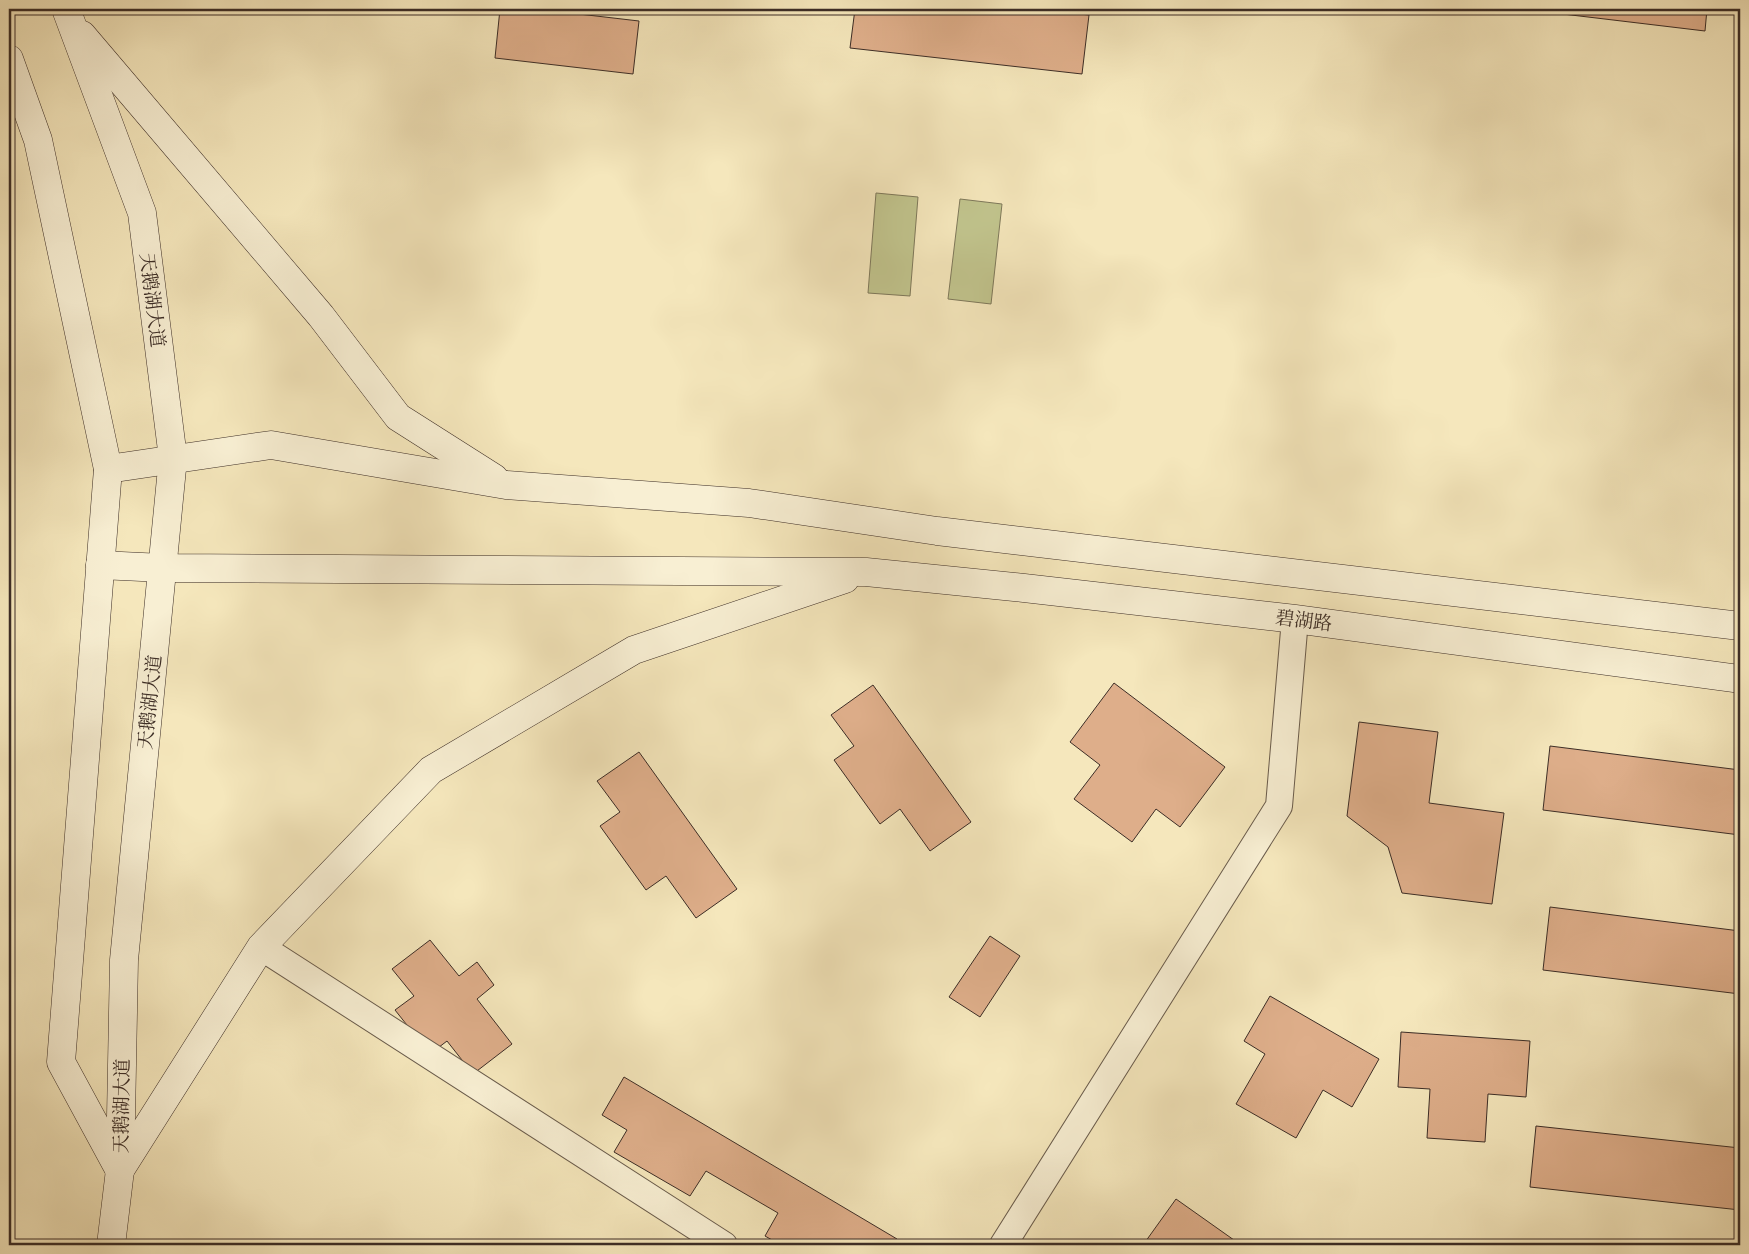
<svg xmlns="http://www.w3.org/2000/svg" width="1749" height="1254" viewBox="0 0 1749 1254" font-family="'EB Garamond','Noto Serif SC',serif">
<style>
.green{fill:#c1c48d;stroke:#7e785a}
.building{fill:#deae8a;stroke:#3c2d26}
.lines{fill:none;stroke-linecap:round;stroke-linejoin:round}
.street-casing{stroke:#6a5c4c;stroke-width:28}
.secondary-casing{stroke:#3c2d26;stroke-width:29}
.street{stroke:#f8efd3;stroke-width:26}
.secondary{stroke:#f8efd3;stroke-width:28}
.labels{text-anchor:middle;stroke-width:5;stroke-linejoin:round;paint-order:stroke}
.street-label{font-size:19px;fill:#3c2d26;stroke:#f8efd3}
</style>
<rect width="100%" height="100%" fill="#f5e7bc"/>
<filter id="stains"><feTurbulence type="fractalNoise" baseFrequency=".004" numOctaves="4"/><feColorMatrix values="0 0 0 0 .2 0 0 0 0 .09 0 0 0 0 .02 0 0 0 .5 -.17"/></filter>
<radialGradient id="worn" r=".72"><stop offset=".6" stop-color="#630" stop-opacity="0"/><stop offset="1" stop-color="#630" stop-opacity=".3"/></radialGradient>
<!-- green -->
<g class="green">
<path d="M876 193 918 197 910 296 868 293Z"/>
<path d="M960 199 1002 204 991 304 948 299Z"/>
</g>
<!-- building -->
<g class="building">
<path d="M500 9H536L639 21 633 74 495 58Z"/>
<path d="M855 9H1031L1089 15 1082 74 850 48Z"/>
<path d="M1521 9H1707L1705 31Z"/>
<path d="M1114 683 1225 767 1180 827 1156 809 1132 842 1074 799 1100 765 1070 742Z"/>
<path d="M873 685 971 822 930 851 900 809 880 824 834 760 854 746 831 715Z"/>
<path d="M1359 722 1438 732 1429 803 1504 813 1492 904 1402 893 1388 847 1347 816Z"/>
<path d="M1550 746 1740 770V835L1543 810Z"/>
<path d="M639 752 737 889 696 918 666 876 646 890 600 826 620 812 597 781Z"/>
<path d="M1550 907 1740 931V994L1543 970Z"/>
<path d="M990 936 1020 956 980 1017 949 997Z"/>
<path d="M430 940 459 976 477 962 494 985 477 999 512 1044 473 1074 447 1041 430 1054 395 1010 414 996 392 969Z"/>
<path d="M1270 996 1379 1059 1352 1107 1323 1090 1296 1138 1236 1104 1265 1054 1244 1041Z"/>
<path d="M1401 1032 1530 1041 1526 1097 1488 1094 1485 1142 1427 1138 1430 1089 1398 1087Z"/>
<path d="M624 1077 897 1239 893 1245H781L765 1236 778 1213 706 1171 690 1196 614 1152 627 1130 602 1115Z"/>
<path d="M1536 1126 1740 1148V1210L1530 1187Z"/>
<path d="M1176 1199 1241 1245H1143Z"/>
</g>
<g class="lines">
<defs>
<g id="street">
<path d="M261 947 724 1245"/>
<path d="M1003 1245 1279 806 1295 619"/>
</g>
<g id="secondary">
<path d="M66 9 142 213 173 458 124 960 120 1170 111 1245"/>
<path d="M82 35 321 316 398 417 494 478"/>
<path d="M9 59 38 140 108 469 61 1062 119 1169"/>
<path d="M108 469 271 445 506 485 749 503 937 531 1740 626"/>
<path d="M100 565 163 568 866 572 1024 588 1295 619 1740 679"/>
<path d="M120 1170 261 947 431 770 634 650 845 579"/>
</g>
</defs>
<!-- street casing -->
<use href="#street" class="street-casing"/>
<!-- secondary casing -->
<use href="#secondary" class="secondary-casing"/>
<!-- street -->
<use href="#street" class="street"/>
<!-- secondary -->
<use href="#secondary" class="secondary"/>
</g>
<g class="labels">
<!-- street labels -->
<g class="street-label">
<text transform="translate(153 300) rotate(83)" y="7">天鹅湖大道</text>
<text transform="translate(1304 620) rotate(7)" y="7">碧湖路</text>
<text transform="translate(149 702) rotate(-84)" y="7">天鹅湖大道</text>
<text transform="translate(121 1106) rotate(-89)" y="7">天鹅湖大道</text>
</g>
</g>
<!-- margin -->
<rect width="1749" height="1254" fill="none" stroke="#f5e7bc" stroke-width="30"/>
<rect x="10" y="10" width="1729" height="1234" fill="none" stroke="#3c2d26" stroke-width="2.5"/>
<rect x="15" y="15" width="1719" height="1224" fill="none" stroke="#3c2d26"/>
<rect width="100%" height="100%" filter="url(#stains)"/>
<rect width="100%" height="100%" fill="url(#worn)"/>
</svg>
